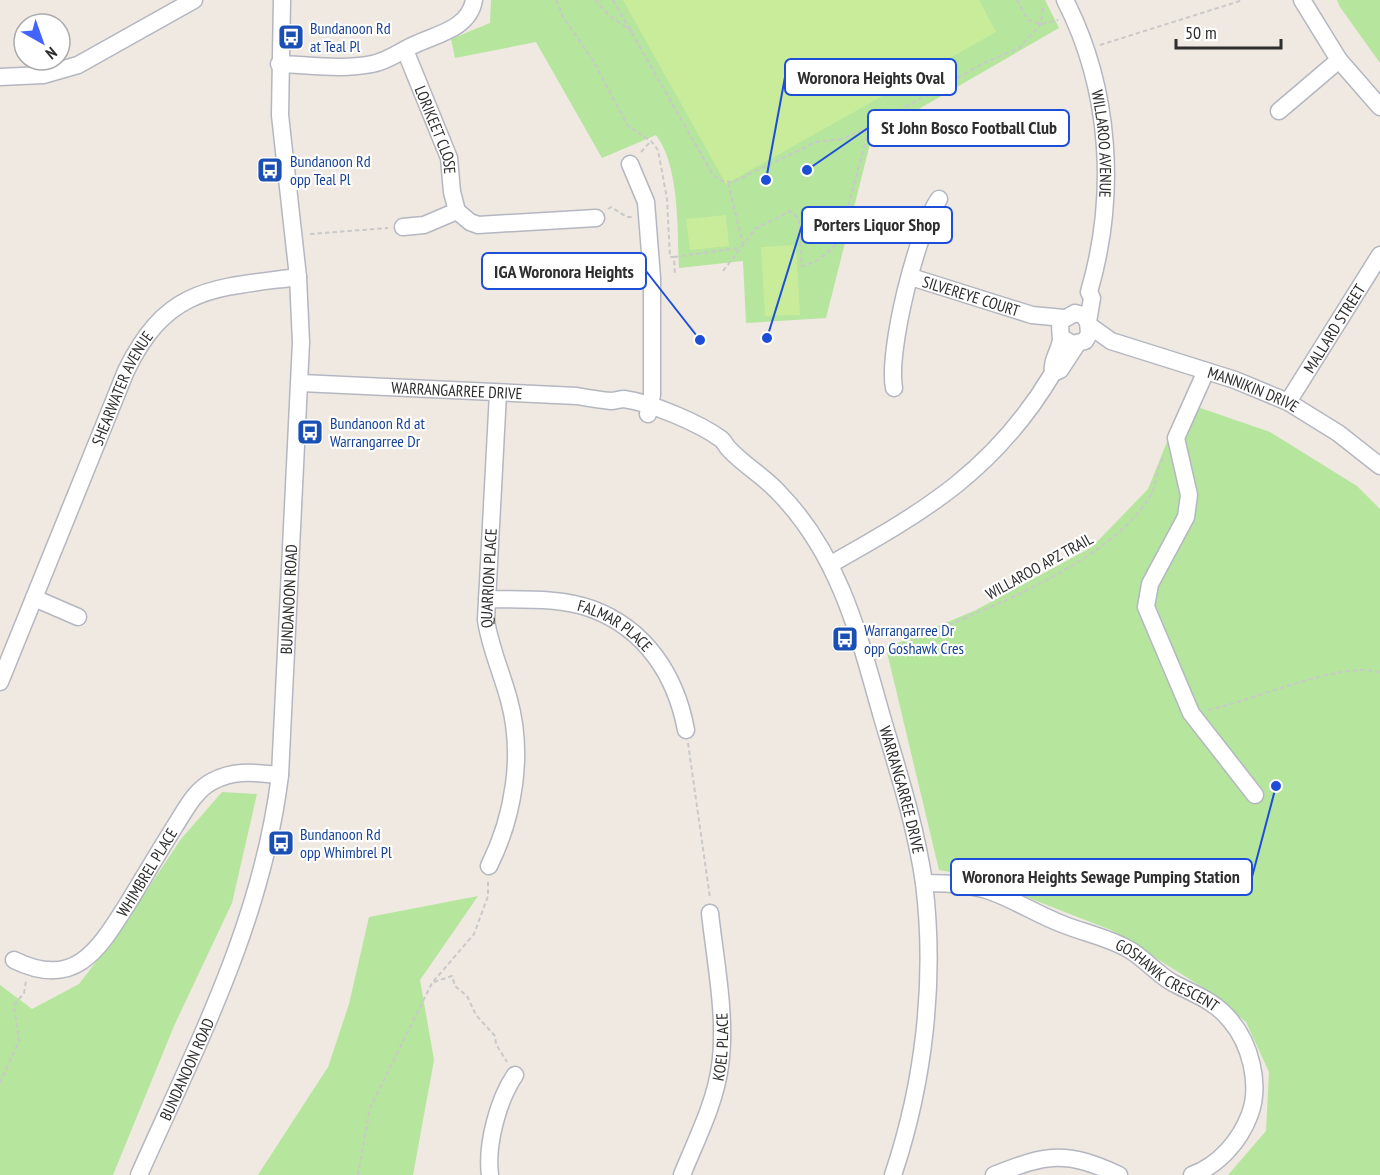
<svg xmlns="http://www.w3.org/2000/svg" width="1380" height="1175" viewBox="0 0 1380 1175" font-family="'PT Sans Narrow',sans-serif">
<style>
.green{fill:#b6e59e}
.pitch{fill:#c9ec9a}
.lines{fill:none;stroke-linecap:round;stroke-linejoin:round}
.minor-casing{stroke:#b4b7c1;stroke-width:19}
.path{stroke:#c9c9c9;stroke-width:2;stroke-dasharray:4.5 3;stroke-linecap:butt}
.minor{stroke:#fff;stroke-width:16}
.labels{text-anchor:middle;stroke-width:4.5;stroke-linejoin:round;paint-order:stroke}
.transit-label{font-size:16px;fill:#164399;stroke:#fff;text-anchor:start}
.street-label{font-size:16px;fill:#2e2e2e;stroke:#fff}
.leader{fill:none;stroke:#1d4ed8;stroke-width:2}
.callout-dot{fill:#1d4ed8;stroke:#fff;stroke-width:2}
.callout{fill:#fff;stroke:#1d4ed8;stroke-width:2}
.callout-label{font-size:18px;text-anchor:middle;font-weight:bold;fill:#2e2e2e}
</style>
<rect width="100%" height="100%" fill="#efe9e1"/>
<!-- green -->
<g class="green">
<path d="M491 0H1045L1059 28 872 136 826 318 746 323 743 261 679 268C677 228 680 167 656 135L602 158 536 42 455 58 451 39 490 23Z"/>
<path d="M1337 0H1380V63L1340 7Z"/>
<path d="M1183 402 1270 432 1357 486 1380 509V1175H1228L1266 1131 1269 1072 1246 1022 1207 990 1111 930 975 877 939 870 886 648 976 610 1092 547 1148 489Z"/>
<path d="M222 792 257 794 232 903 174 1026 113 1175H0V985L32 1009 79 984 119 932 181 839Z"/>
<path d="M478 896 420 980 434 1060 413 1175H258L328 1067 349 1004 369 917Z"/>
</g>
<!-- pitch -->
<g class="pitch">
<path d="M623 0H979L996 32 726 184Z"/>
<path d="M726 215 729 246 690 250 686 219Z"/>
<path d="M796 245 800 315 765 316 761 247Z"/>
</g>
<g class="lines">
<defs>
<g id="minor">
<path id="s1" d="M1065 0C1111 90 1117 196 1089 292L1092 298 1088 322"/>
<path d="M1302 0 1339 60 1380 107"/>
<path id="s2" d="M405 50 449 158 452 192 457 211 470 222 478 225 596 218"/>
<path d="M279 64C309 65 343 70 372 64 388 61 400 51 414 45 437 34 469 29 474 0"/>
<path d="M0 77 43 75 78 65 194 0"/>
<path d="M1279 111 1339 60"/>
<path d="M630 164 646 202 652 278V395L648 414"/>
<path d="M403 227 424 225 457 211"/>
<path id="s3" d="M911 277 1032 315 1064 318"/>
<path id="s4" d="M1090 326 1111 341 1235 380 1288 402 1338 433 1380 466"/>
<path d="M1206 371 1176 438 1189 495 1186 517 1150 584 1146 607 1191 713 1255 795"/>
<path d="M1053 373C1051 361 1059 352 1061 340 1061 333 1059 328 1061 321L1075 313 1083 315 1088 322 1089 334 1085 341 1072 344 1061 337"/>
<path id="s5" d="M301 383 577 396C588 398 600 400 611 401 615 401 620 399 624 399 652 403 699 423 721 439 725 442 726 447 730 450 745 466 765 477 780 494 840 556 859 636 882 717 898 771 916 827 924 883 936 980 924 1083 893 1175"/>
<path d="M894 388C887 351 917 230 939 199"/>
<path id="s6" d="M1288 402 1380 255"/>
<path d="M831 564C927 510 995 470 1053 373L1060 370 1077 344"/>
<path d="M34 598 78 617"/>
<path id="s7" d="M487 599C521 600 559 597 592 609 646 629 676 676 686 730"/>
<path id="s8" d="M0 682 126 371C167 286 214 288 298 277"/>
<path id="s9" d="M489 866C514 816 524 754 509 700 502 673 490 648 486 620L498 393"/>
<path id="s10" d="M924 883C947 883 973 884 995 893 1018 902 1039 915 1062 924 1084 933 1108 937 1130 950 1145 959 1157 974 1173 983 1194 994 1215 1001 1230 1020 1250 1043 1261 1084 1250 1114 1240 1141 1219 1165 1192 1175"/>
<path id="s11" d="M14 960C77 991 100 947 130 900 145 875 160 850 175 826 186 809 195 790 213 781 235 769 256 773 280 775"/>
<path id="s12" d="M139 1175C198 1042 262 922 280 775L301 342 298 277 280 115 282 0"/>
<path d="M490 1175C486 1145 498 1100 515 1075"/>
<path id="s13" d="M682 1175C696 1140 715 1104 720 1066 727 1018 715 960 710 913"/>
<path d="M994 1175C1047 1154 1065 1150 1119 1175"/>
</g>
</defs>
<!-- minor casing -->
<use href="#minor" class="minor-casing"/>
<!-- path -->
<g class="path">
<path d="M556 0 563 17 592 59 628 126 651 141 658 150 667 199 670 257H674L675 276"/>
<path d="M595 0 610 16 633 32"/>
<path d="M613 0 713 175 722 181 733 182 816 142 842 139 866 129 986 62 1019 48 1041 24 1043 6"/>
<path d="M1017 0 1028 20 1041 24 1058 20"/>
<path d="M1100 45 1243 0"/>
<path d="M641 152 651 141"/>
<path d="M728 183 743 244"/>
<path d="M608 209 611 207 627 217H632"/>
<path d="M310 234 388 228"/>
<path d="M674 257 739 248"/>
<path d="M723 271 755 229 790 211 799 219 802 266C819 262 828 253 839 240L868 133 866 130"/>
<path d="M880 654C958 619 1103 571 1149 498 1157 486 1156 468 1164 456"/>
<path d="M1208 710C1246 703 1348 658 1380 673"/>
<path d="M688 743 710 898"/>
<path d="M434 982 452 976 455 986 467 996 476 1015 495 1036 496 1044 507 1062"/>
<path d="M0 1083 19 1041 14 1005 24 993 26 981"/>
<path d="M358 1175 370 1108 432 983 474 934 488 896V880"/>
</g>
<!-- minor -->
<use href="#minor" class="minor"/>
</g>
<!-- icons -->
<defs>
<symbol id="bus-square" viewBox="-11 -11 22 22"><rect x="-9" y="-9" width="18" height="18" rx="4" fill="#1a4fb4" stroke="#fff"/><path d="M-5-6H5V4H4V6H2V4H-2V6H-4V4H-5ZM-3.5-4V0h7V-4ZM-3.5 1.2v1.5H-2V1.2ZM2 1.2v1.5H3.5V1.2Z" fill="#fff"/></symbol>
</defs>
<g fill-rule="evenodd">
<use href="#bus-square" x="276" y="22" width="30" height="30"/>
<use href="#bus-square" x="255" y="155" width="30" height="30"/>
<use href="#bus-square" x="295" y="417" width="30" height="30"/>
<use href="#bus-square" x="830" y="624" width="30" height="30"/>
<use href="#bus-square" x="266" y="828" width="30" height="30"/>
</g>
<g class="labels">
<!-- transit labels -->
<g class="transit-label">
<text x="310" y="34">Bundanoon Rd<tspan x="310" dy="18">at Teal Pl</tspan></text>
<text x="290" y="167">Bundanoon Rd<tspan x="290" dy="18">opp Teal Pl</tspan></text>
<text x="330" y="429">Bundanoon Rd at<tspan x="330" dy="18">Warrangarree Dr</tspan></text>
<text x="864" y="636">Warrangarree Dr<tspan x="864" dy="18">opp Goshawk Cres</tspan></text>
<text x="300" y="840">Bundanoon Rd<tspan x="300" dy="18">opp Whimbrel Pl</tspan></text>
</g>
<!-- street labels -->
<g class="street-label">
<text dy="6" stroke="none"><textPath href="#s2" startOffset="86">LORIKEET CLOSE</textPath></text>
<text dy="6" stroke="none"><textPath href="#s1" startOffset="150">WILLAROO AVENUE</textPath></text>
<text dy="6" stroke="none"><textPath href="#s3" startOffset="63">SILVEREYE COURT</textPath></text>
<text dy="6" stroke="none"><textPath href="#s6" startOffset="87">MALLARD STREET</textPath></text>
<text dy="6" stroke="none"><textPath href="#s8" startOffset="318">SHEARWATER AVENUE</textPath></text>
<text dy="6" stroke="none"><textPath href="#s5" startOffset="156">WARRANGARREE DRIVE</textPath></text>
<text dy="6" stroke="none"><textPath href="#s4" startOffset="176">MANNIKIN DRIVE</textPath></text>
<text transform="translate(1039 566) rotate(-29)" y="6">WILLAROO APZ TRAIL</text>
<text dy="6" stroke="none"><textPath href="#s9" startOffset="296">QUARRION PLACE</textPath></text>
<text dy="6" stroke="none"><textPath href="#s12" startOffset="602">BUNDANOON ROAD</textPath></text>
<text dy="6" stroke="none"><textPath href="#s7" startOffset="134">FALMAR PLACE</textPath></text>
<text dy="6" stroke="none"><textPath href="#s5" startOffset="834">WARRANGARREE DRIVE</textPath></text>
<text dy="6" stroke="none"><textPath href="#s11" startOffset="182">WHIMBREL PLACE</textPath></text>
<text dy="6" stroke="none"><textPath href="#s10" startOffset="264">GOSHAWK CRESCENT</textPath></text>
<text dy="6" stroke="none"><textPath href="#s13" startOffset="135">KOEL PLACE</textPath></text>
<text dy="6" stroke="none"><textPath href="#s12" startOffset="116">BUNDANOON ROAD</textPath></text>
</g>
</g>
<!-- callouts -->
<path class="leader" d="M766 180L785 77M807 170L868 128M767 338L802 225M700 340L646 271M1276 786L1252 877"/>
<g class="callout-dot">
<circle cx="766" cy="180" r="6"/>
<circle cx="807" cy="170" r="6"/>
<circle cx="767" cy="338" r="6"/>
<circle cx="700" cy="340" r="6"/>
<circle cx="1276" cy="786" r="6"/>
</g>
<g class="callout">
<rect x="785" y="59" width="171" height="36" rx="6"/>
<rect x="868" y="110" width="201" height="36" rx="6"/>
<rect x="802" y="207" width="150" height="36" rx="6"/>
<rect x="482" y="253" width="164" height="36" rx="6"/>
<rect x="951" y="859" width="301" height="36" rx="6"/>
</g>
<g class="callout-label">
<text x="871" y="84">Woronora Heights Oval</text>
<text x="969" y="134">St John Bosco Football Club</text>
<text x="877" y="231">Porters Liquor Shop</text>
<text x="564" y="278">IGA Woronora Heights</text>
<text x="1101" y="883">Woronora Heights Sewage Pumping Station</text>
</g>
<!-- north arrow -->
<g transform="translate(42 42) rotate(140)"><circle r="28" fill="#ffffff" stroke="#ababab" stroke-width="1.5"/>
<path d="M0-4.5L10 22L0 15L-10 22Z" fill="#4264fb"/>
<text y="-9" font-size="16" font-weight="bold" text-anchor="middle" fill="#2e2e2e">N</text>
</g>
<!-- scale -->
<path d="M1176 39v9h105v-9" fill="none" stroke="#2e2e2e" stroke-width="3"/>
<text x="1185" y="39" font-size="18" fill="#2e2e2e" stroke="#ffffff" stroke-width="4.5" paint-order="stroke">50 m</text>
</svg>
